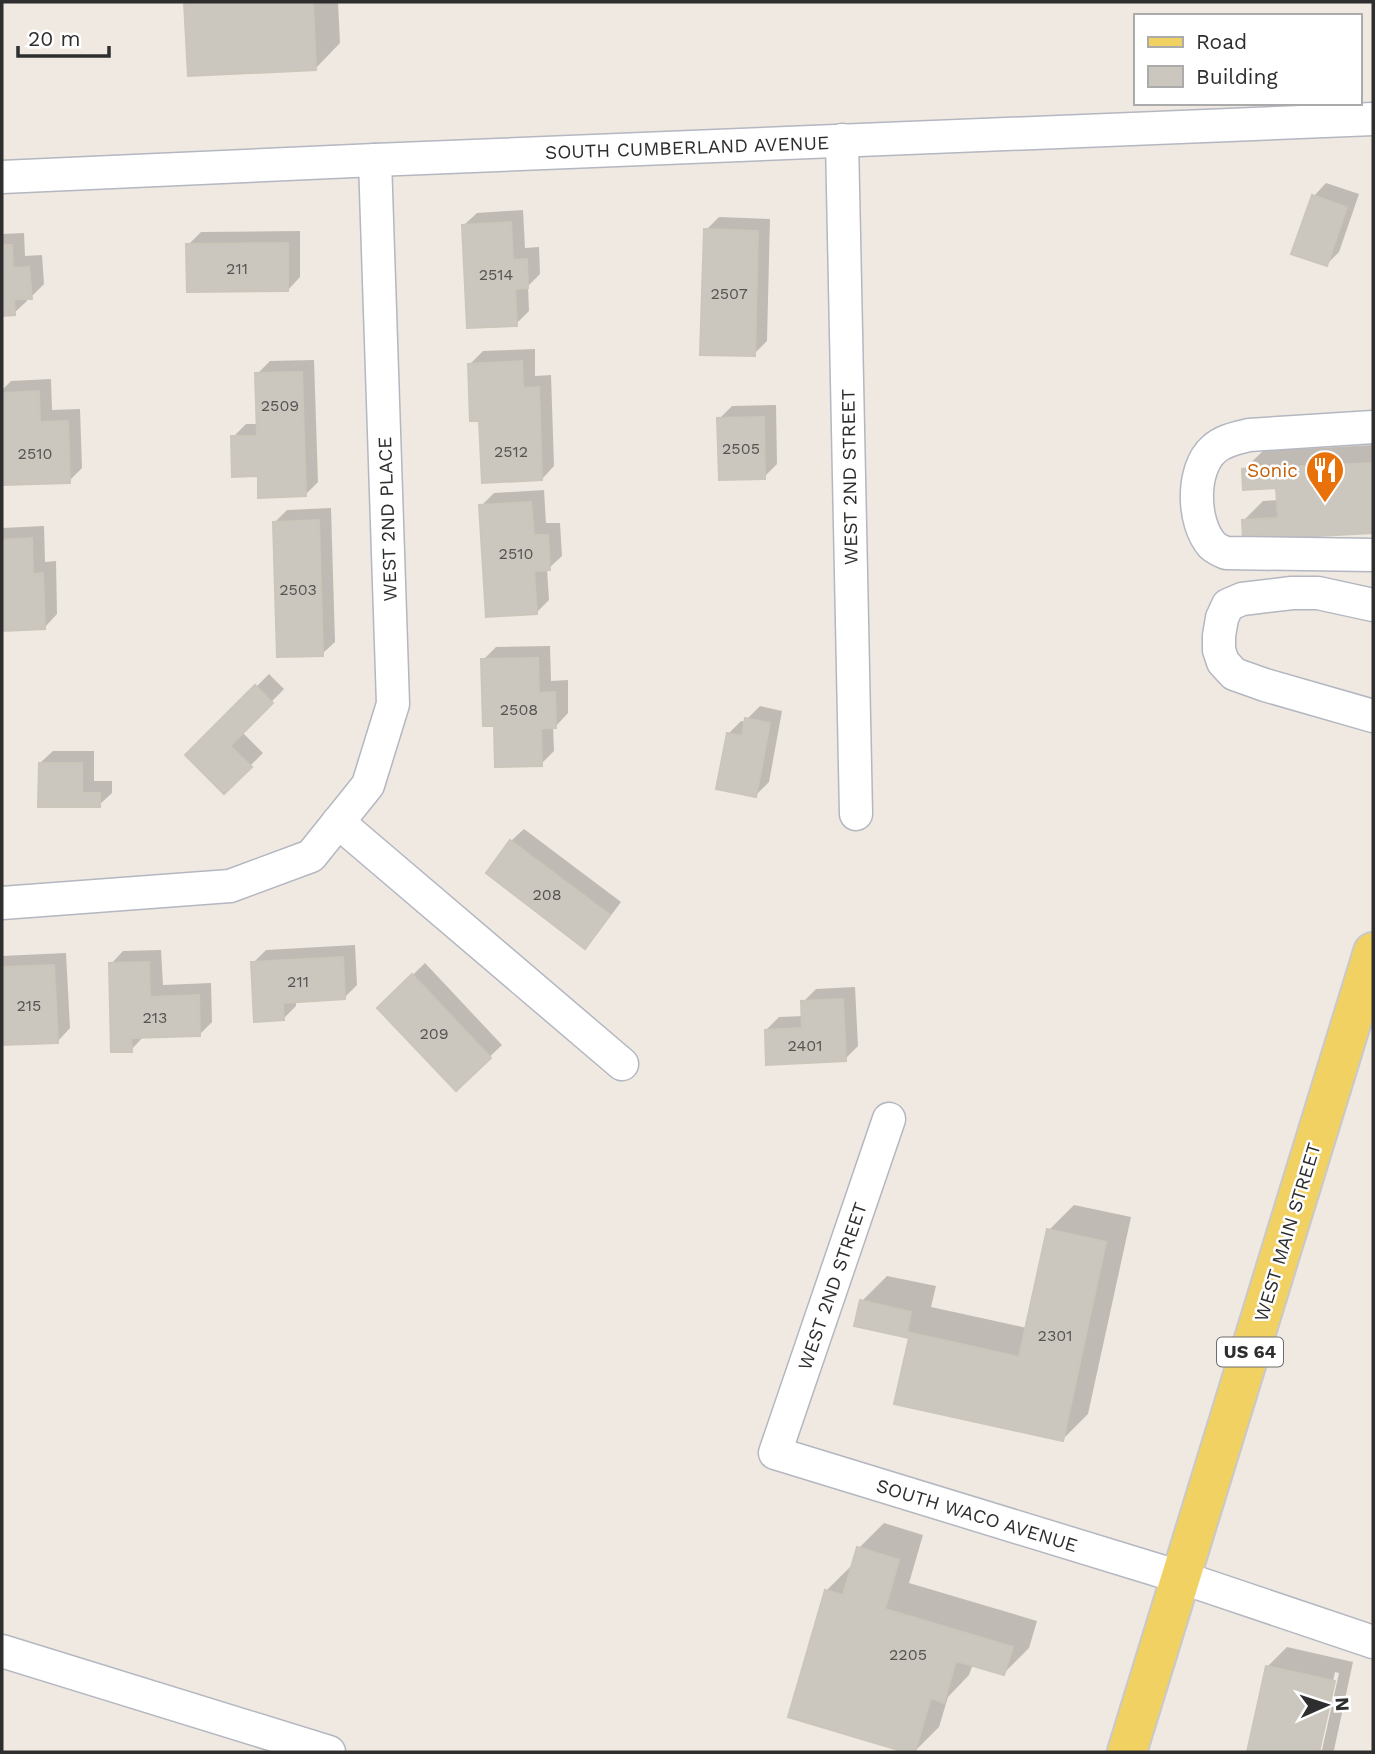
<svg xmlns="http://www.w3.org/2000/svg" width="1375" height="1754" viewBox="0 0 1375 1754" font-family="'Work Sans',sans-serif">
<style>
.shadow{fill:#0003;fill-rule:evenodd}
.building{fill:#cbc7bf;stroke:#cbc5ba;stroke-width:2}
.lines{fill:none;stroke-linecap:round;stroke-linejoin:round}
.minor-casing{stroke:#b4b7c1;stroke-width:35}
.major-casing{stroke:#c9c9c9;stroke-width:42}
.minor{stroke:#fff;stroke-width:32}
.major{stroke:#f2d163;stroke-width:38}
.labels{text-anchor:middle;stroke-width:5;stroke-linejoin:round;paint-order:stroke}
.number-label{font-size:16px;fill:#555452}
.shield{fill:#fff;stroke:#6d6d6d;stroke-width:2}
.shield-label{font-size:18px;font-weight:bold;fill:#2e2e2e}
.street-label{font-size:19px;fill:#2e2e2e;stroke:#fff}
.food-label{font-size:19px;fill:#c56008;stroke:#fff;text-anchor:end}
</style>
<rect width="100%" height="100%" fill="#efe9e1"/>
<!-- shadow -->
<g class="shadow">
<path d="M186 2H338L340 43 315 69 189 74Z"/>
<path d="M1326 183 1359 194 1339 252 1327 264 1294 253 1314 196Z"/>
<path d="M523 210 525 248 539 247 540 274 528 286 529 311 516 324 464 225 477 213Z"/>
<path d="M719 217 770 219 767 341 754 354 706 230Z"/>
<path d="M300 231V277L288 290 188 245 201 232Z"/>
<path d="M24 233 25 256 42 255 44 284 31 297H27V301L14 313 2 314V234Z"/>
<path d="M535 349V376L551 375 554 466 542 479 481 419 470 364 483 351Z"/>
<path d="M314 360 318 482 305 495 259 475 233 437 246 424H258L257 374 270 361Z"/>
<path d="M51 379 52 410 80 409 82 468 69 481 2 484V390L11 381Z"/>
<path d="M776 405 777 464 764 477 719 419 732 406Z"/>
<path d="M1373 445V532L1244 538V520L1263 501 1279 500 1278 486 1243 470 1263 451Z"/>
<path d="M544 490 546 523H560L562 556 549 568 547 569 549 600 536 613 481 506 494 493Z"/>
<path d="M331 508 335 642 322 654 274 523 287 510Z"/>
<path d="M44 526 45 562 56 561 57 614 45 627 2 629V528Z"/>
<path d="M550 646 551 681 568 680V713L556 726H553L554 751 541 764 496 724 483 660 496 647Z"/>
<path d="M269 674 284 689 242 732 263 753 224 792 188 755Z"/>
<path d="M760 706 782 711 769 782 756 795 728 734 741 721 746 722 747 719Z"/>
<path d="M53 751H94V781H112V793L99 805H40V763Z"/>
<path d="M524 829 621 902 597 934 584 947 511 841Z"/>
<path d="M355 945 357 985 344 998 296 1000V1006L283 1019 253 963 266 950Z"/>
<path d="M161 950 163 985 211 983 212 1022 199 1035 144 1036 131 1050 111 964 123 951Z"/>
<path d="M66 953 70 1028 58 1041 2 1043V956Z"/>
<path d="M425 963 502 1045 456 1089 379 1008Z"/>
<path d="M855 987 858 1046 845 1059 766 1030 779 1017 804 1016 803 1002 816 989Z"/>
<path d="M1074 1205 1131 1217 1088 1414 1063 1439 911 1337 862 1301 887 1276 936 1286 931 1307 1027 1328 1049 1230Z"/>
<path d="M884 1523 923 1535 909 1583 1037 1621 1029 1648 1004 1673 973 1664 969 1675 948 1697 939 1727 914 1752 790 1716 826 1591 852 1565 859 1548Z"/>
<path d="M1287 1647 1353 1662 1334 1750 1332 1752H1249L1267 1667ZM1335 1672 1339 1673 1322 1750H1318Z"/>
</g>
<!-- building -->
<g class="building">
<path d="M184 2H313L316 70 188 76Z"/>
<path d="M1312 195 1347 207 1327 266 1291 254Z"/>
<path d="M511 222 513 260 527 259 528 288 515 289 517 326 467 328 462 225Z"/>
<path d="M704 229 758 231 755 356 700 355Z"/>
<path d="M288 243V291L187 292 186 244Z"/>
<path d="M2 245H12L13 268 29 267 32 299H14L15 315 2 316Z"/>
<path d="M522 361 523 388 539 387 542 480 482 483 479 421H470L468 364Z"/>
<path d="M302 372 306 496 258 498V476L232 477 231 436H257L255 373Z"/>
<path d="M39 391 40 422 68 421 70 483 2 485V393Z"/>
<path d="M764 417 765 479 719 480 717 418Z"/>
<path d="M1373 463V533L1243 540 1242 520 1278 518 1276 488 1243 490 1242 469Z"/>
<path d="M531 502 534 535H548L550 570 534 571 537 614 486 617 479 505Z"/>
<path d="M319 520 323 656 277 657 273 522Z"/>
<path d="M32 538 33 574 43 573 45 629 2 631V540Z"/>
<path d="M538 658 539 693 555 692 556 728H541L542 766 495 767 494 726H483L481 659Z"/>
<path d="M255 685 273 703 230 746 252 767 224 794 185 755Z"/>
<path d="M745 718 770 723 756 797 716 789 727 733 742 736Z"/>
<path d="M39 763H82V793H100V807H38Z"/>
<path d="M510 840 610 915 585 949 486 873Z"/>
<path d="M343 957 345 999 283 1003 284 1020 254 1022 251 962Z"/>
<path d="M149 962 150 997 199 995 200 1036 131 1038 132 1052H111L109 963Z"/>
<path d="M54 965 58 1043 2 1045V967Z"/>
<path d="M412 974 491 1058 456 1091 377 1008Z"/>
<path d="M843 999 846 1061 766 1065 765 1030 802 1028 801 1001Z"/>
<path d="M1047 1229 1106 1242 1063 1441 894 1404 909 1338 854 1326 860 1300 911 1312 907 1332 1019 1357Z"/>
<path d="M857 1547 899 1560 885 1609 1013 1647 1004 1675 956 1661 944 1703 931 1698 915 1752H905L788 1717 825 1590 843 1595Z"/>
<path d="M1266 1666 1335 1681 1319 1752H1247Z"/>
</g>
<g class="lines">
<defs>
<g id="minor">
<path d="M842 140 856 814"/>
<path d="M2 177 375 160 1373 119"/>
<path d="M1373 427 1249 435C1237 438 1224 440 1214 449 1191 469 1192 522 1212 545 1216 549 1221 551 1226 553L1373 555"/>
<path d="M1373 605 1318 593H1292L1242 599 1228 605 1222 618 1219 636V650L1223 662 1234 674 1265 685 1373 716"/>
<path d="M338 822 622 1064"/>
<path d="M2 903 230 886 311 856 368 785 393 704 375 160"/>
<path d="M889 1119 775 1453 1180 1577 1373 1642"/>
<path d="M2 1651 329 1752"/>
</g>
<path id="major" d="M1127 1752 1373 952"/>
</defs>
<!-- minor casing -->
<use href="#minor" class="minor-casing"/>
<!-- major casing -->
<use href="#major" class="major-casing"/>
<!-- minor -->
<use href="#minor" class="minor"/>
<!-- major -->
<use href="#major" class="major"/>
</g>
<!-- icons -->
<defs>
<symbol id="restaurant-pin" viewBox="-11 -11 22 30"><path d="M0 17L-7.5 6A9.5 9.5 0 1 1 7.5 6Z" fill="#e8710a" stroke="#fff"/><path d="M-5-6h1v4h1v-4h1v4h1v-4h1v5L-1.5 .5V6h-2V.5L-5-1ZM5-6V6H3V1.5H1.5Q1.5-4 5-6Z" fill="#fff"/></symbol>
</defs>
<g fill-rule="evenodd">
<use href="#restaurant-pin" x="1303" y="448" width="44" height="60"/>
</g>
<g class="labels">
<!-- number labels -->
<g class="number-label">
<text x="237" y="274">211</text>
<text x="496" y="280">2514</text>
<text x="729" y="299">2507</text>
<text x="280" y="411">2509</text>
<text x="741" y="454">2505</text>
<text x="511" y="457">2512</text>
<text x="35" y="459">2510</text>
<text x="516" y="559">2510</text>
<text x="298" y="595">2503</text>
<text x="519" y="715">2508</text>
<text x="547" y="900">208</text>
<text x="298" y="987">211</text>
<text x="29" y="1011">215</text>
<text x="155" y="1023">213</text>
<text x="434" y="1039">209</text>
<text x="805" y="1051">2401</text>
<text x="1055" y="1341">2301</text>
<text x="908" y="1660">2205</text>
</g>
<!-- shield labels -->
<rect class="shield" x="1217" y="1337.5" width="66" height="29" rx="5"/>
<g class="shield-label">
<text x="1250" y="1358">US 64</text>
</g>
<!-- street labels -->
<g class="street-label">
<text transform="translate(687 147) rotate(-2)" y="7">SOUTH CUMBERLAND AVENUE</text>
<text transform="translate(849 477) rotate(-91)" y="7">WEST 2ND STREET</text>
<text transform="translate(387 519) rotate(-92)" y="7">WEST 2ND PLACE</text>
<text transform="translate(1287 1232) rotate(-73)" y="7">WEST MAIN STREET</text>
<text transform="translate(832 1286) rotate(-71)" y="7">WEST 2ND STREET</text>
<text transform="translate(977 1515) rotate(17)" y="7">SOUTH WACO AVENUE</text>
</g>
<!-- food labels -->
<g class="food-label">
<text x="1298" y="477">Sonic</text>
</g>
</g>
<!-- border -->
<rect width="1375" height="1754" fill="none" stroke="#2e2e2e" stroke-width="7"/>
<!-- legend -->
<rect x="1134" y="14" width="228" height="91" fill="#ffffff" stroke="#ababab" stroke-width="2"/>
<rect x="1148" y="37" width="35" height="10" fill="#f2d163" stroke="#ababab" stroke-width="2"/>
<text x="1196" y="49" font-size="21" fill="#2e2e2e">Road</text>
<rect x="1148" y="66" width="35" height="21" fill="#cbc7bf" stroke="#ababab" stroke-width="2"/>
<text x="1196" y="84" font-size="21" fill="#2e2e2e">Building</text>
<!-- north arrow -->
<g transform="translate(1326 1705) rotate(87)" stroke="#ffffff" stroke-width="5" paint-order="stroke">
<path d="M0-5L12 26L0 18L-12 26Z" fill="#2e2e2e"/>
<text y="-10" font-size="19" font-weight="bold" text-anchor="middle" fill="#2e2e2e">N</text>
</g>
<!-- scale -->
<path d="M18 46v10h91v-10" fill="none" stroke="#2e2e2e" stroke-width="3.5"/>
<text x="28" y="46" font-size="21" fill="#2e2e2e" stroke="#ffffff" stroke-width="5" paint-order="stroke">20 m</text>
</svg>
